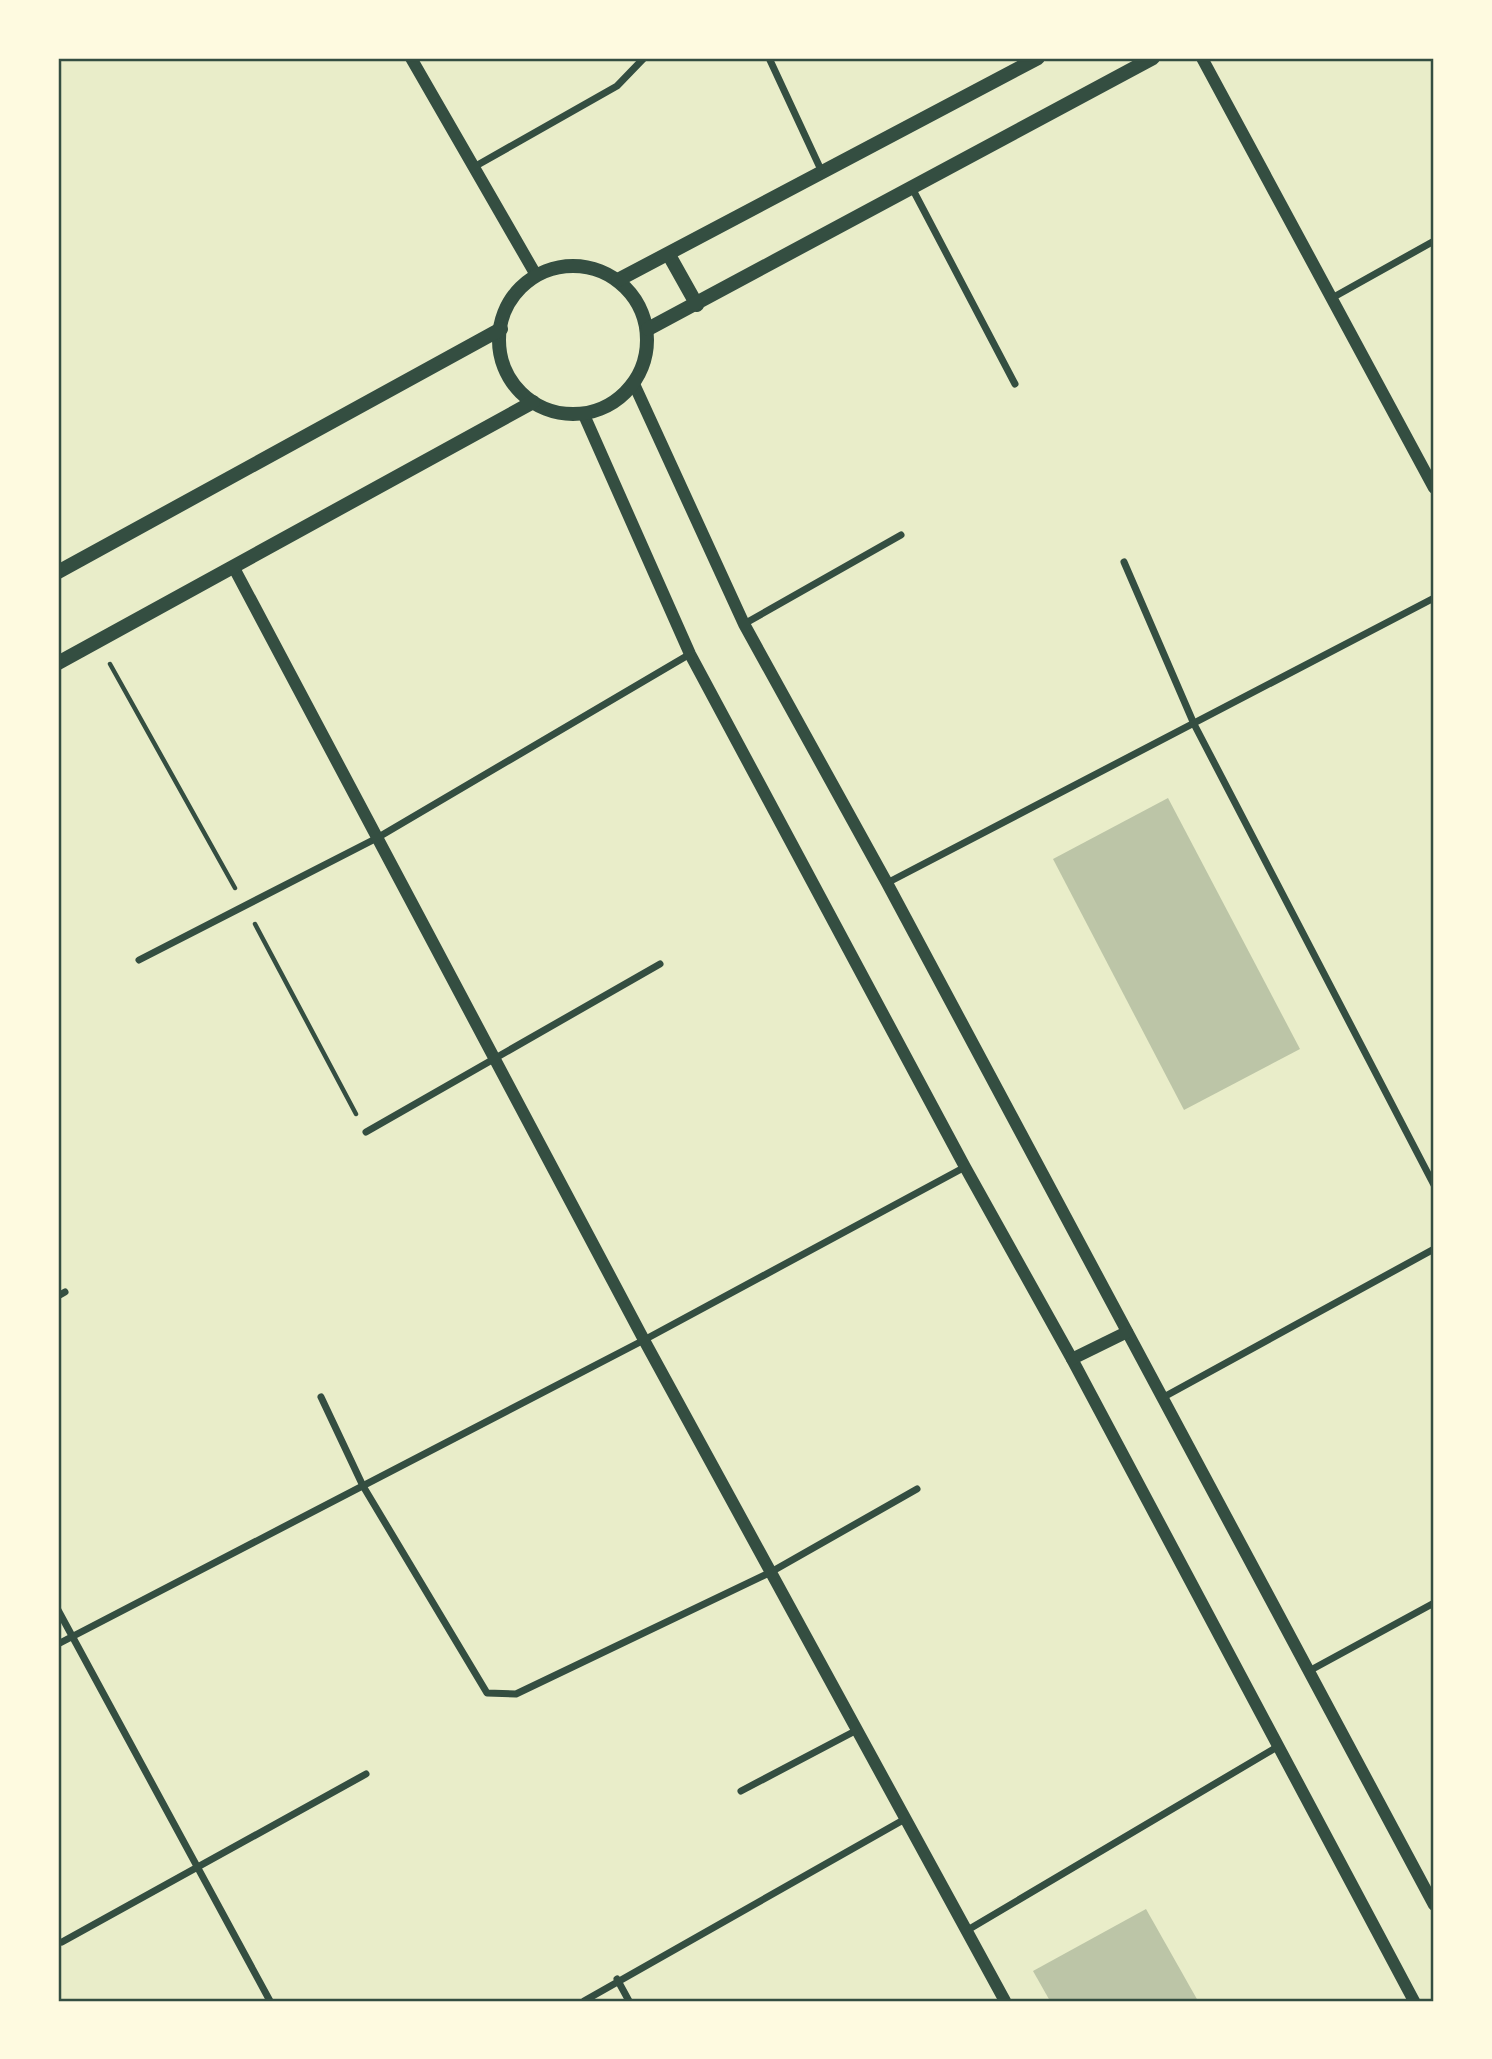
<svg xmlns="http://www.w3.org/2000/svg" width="1492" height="2059" viewBox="0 0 1492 2059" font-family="Helvetica,sans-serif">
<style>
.building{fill:#bcc5a7}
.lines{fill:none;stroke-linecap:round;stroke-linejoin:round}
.path{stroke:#344e41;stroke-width:4.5}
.minor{stroke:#344e41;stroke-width:7}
.tertiary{stroke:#344e41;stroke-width:12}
.secondary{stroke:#344e41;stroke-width:14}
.neatline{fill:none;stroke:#344e41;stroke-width:2.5}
</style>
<rect width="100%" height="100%" fill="#e9edc9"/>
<!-- building -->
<g class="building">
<path d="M1168 798 1300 1049 1184 1110 1053 859Z"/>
<path d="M1146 1909 1198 2001H1050L1033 1971Z"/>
</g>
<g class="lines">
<!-- path -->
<g class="path">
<path d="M110 664 235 888"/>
<path d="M255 924 356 1114"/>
</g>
<!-- minor -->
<g class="minor">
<path d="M769 58 822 172"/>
<path d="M474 167 617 86 644 58"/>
<path d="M912 188 1015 384"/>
<path d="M1332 298 1434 241"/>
<path d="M1124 562 1194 724 1434 1185"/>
<path d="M744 624 901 535"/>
<path d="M887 883 1434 598"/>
<path d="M139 960 377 838 690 654"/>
<path d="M366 1132 660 964"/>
<path d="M58 1296 65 1292"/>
<path d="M321 1397 363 1486 487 1693 516 1694 771 1572 917 1489"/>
<path d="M1162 1398 1434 1249"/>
<path d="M58 1610 270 2001"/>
<path d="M58 1644 644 1340 965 1167"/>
<path d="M1309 1671 1434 1603"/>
<path d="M741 1791 857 1730"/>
<path d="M966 1931 1277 1747"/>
<path d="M62 1942 366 1774"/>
<path d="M617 1979 629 2001"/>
<path d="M584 2001 905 1819"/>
</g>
<!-- tertiary -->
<g class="tertiary">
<path d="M411 58 536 275"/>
<path d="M1202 58 1434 488"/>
<path d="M634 384 744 624 887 883 1434 1905"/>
<path d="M584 415 690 654 965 1167 1072 1359 1414 2001"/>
<path d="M234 568 644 1340 1005 2001"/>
<path d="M1072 1359 1127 1332"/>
</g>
<!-- secondary -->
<g class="secondary">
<path d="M669 255 697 305"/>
<circle cx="573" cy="340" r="74"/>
<path d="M618 280 1038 58"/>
<path d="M648 329 1153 58"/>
<path d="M58 572 501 329"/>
<path d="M58 663 533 402"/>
</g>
</g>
<!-- border -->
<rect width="1492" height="2059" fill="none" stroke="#fefae0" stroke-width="119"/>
<rect x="60" y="60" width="1372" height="1940" class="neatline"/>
</svg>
